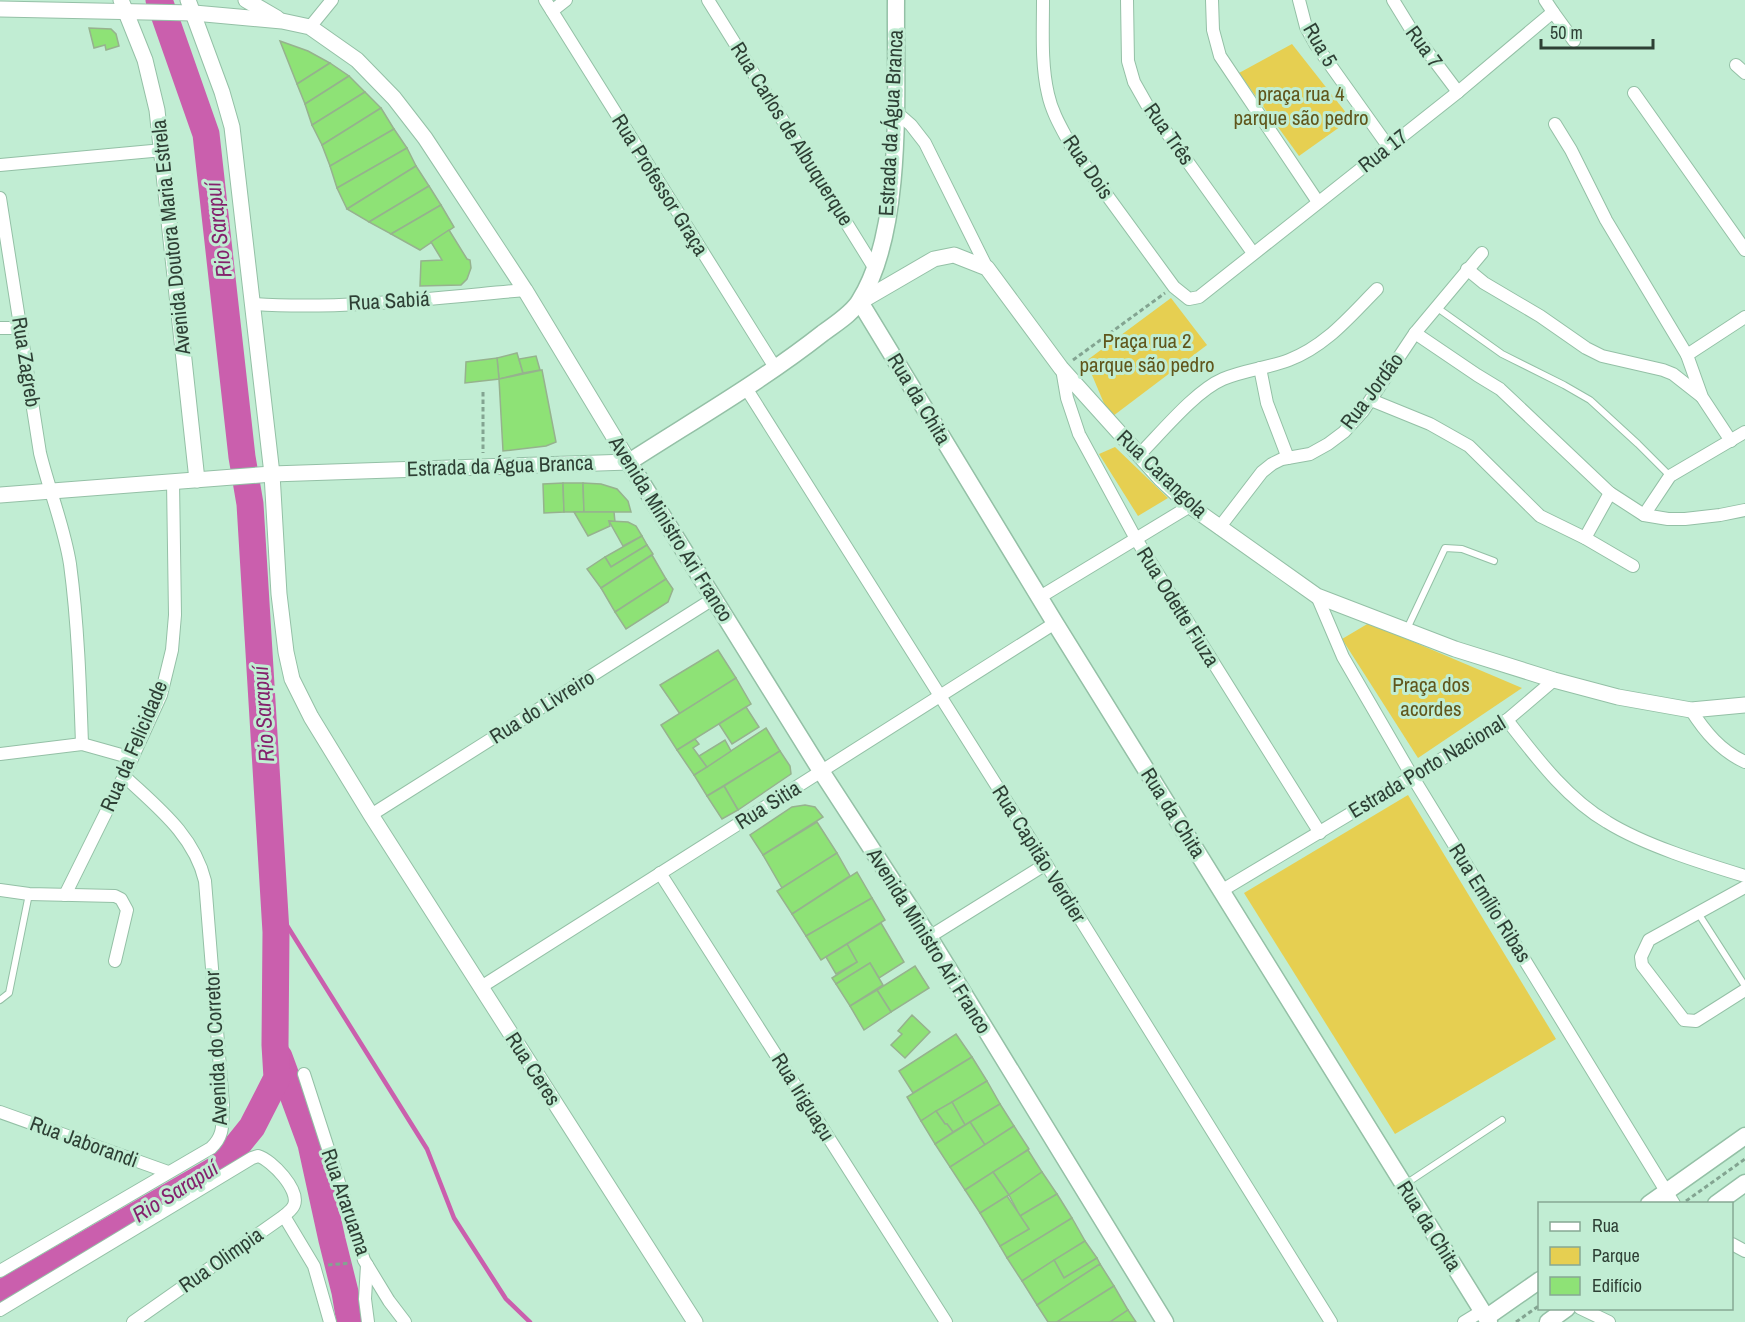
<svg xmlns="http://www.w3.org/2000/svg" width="1745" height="1322" viewBox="0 0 1745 1322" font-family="'Archivo Narrow',sans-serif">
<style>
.green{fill:#e6cf51}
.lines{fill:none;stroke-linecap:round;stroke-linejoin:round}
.stream{stroke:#ca5fad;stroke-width:4.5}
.river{stroke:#ca5fad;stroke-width:27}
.building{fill:#8ee276;stroke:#96b28e;stroke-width:1.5}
.service-casing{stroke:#94c0a6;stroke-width:8}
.minor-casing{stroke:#94c0a6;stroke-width:14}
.tertiary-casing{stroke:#94c0a6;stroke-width:17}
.secondary-casing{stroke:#94c0a6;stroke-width:19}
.path{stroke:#83a491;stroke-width:3;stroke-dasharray:4.5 3;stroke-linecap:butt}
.service{stroke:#fff;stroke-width:6}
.minor{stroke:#fff;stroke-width:12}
.tertiary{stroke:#fff;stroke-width:15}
.secondary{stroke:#fff;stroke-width:16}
.labels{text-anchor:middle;stroke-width:6;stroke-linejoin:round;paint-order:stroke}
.street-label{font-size:21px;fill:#2e4035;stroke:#c1edd3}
.park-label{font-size:21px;fill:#60561c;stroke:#c1edd3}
.water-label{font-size:22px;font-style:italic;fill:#84226d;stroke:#c1edd3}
</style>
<rect width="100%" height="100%" fill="#c1edd3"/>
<!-- green -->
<g class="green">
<path d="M1292 44 1351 119 1299 156 1239 73Z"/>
<path d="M1171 298 1207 345 1113 416 1106 408 1086 361Z"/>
<path d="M1115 447 1168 498 1138 516 1099 454Z"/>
<path d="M1369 623 1522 688 1418 758 1342 639Z"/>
<path d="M1408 795 1556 1039 1395 1134 1244 893Z"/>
</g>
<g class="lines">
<!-- stream -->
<path class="stream" d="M273 883 286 924 427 1149 454 1218 506 1299 530 1322"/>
<!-- river -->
<g class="river">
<path d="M279 1057 311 1144 332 1240 345 1292 350 1322"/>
<path d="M0 1294 219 1168 252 1127 277 1078 275 1045 276 932 250 504 242 457 206 134 159 0"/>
</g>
</g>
<!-- building -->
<g class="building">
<path d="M89 28 111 29 116 34 119 46 106 50 105 45 94 48Z"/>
<path d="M280 41 308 51 330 63 297 84Z"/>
<path d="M330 63 349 76 305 104 297 84Z"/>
<path d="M349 76 365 92 312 125 305 104Z"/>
<path d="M365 92 381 108 322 145 312 125Z"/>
<path d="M381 108 394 129 330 166 322 145Z"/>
<path d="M394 129 407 148 337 188 330 166Z"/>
<path d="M407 148 416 166 347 209 337 188Z"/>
<path d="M416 166 429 186 369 222 347 209Z"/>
<path d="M429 186 441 205 391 234 369 222Z"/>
<path d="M441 205 454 227 420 250 391 234Z"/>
<path d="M449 230 467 259 470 260 471 268 467 279 461 285 420 286 421 261 442 260 431 242Z"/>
<path d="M517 353 523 373 499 379 497 358Z"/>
<path d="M536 356 540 370 523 373 519 359Z"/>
<path d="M497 358 499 379 465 383 466 362Z"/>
<path d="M542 370 556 442 546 446 503 451 499 379Z"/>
<path d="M563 483 564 512 544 513 543 484Z"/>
<path d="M563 483H583L584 512H564Z"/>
<path d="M583 483 601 484 617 489 628 501 631 512H584Z"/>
<path d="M574 512H614L615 522 609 521 610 526 588 536Z"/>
<path d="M609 521 628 522 636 526 642 536 623 546Z"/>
<path d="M642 536 647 545 611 567 605 557Z"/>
<path d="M647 545 653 554 601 588 587 569 605 557 611 567Z"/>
<path d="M652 555 666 579 615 612 601 588Z"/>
<path d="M666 579 673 589 668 602 626 629 615 612Z"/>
<path d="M718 650 736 678 680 714 660 685Z"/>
<path d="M736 678 751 704 677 750 661 725Z"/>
<path d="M746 707 759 727 732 744 719 724Z"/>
<path d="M766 728 780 751 707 796 694 775Z"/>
<path d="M695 739 699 744 693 748 707 767 694 775 677 750Z"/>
<path d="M725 740 731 751 707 767 699 756Z"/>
<path d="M780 751 790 766 791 774 738 810 724 786Z"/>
<path d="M724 786 738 810 722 819 707 796Z"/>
<path d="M805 805 815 807 823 817 763 855 750 835 792 807Z"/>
<path d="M817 822 837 853 782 888 763 855Z"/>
<path d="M837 853 850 876 792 914 777 891Z"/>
<path d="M857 872 872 898 806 936 792 914Z"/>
<path d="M872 898 885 920 821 960 806 936Z"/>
<path d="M881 923 904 962 879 978 870 963 836 984 832 978 857 962 847 944Z"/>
<path d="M847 944 857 962 836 974 826 957Z"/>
<path d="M870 963 883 985 850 1006 836 984Z"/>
<path d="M915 966 929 988 891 1012 877 990Z"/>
<path d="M877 990 891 1012 864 1030 850 1006Z"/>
<path d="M912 1015 930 1032 905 1058 891 1045 902 1034 898 1031Z"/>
<path d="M956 1034 972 1057 913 1093 899 1071Z"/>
<path d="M972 1057 987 1081 921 1121 907 1097Z"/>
<path d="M987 1081 1000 1104 965 1125 952 1102Z"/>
<path d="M952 1102 965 1125 953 1132 947 1124H945L936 1111Z"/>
<path d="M1000 1104 1014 1126 985 1145 970 1122Z"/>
<path d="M936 1111 945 1124H947L953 1132 935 1144 921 1121Z"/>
<path d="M970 1122 985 1145 950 1167 935 1144Z"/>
<path d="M1014 1126 1029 1149 965 1190 950 1167Z"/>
<path d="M1028 1150 1042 1172 1009 1195 993 1172Z"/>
<path d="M993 1172 1009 1195 980 1213 965 1190Z"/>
<path d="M1042 1172 1057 1194 1020 1216 1009 1195Z"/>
<path d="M1057 1194 1072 1218 1007 1258 1000 1246 1029 1229 1020 1216Z"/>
<path d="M1007 1196 1029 1229 1000 1246 980 1213Z"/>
<path d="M1072 1218 1085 1241 1022 1281 1007 1258Z"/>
<path d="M1085 1241 1097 1258 1064 1278 1054 1260Z"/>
<path d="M1097 1258 1100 1264 1037 1305 1022 1281 1054 1260 1064 1278Z"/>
<path d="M1100 1264 1114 1286 1057 1322H1048L1037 1305Z"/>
<path d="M1114 1286 1128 1310 1110 1322H1057Z"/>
<path d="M1128 1310 1136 1322H1110Z"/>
</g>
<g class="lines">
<defs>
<g id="service">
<path d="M1436 307 1502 354 1564 385 1590 400 1638 444 1670 476"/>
<path d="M1406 631 1445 548 1462 549 1494 561"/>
<path d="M1698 913 1745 986"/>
<path d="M0 1000 9 993 29 894"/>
<path d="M1404 1185 1502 1120"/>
</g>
<g id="minor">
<path d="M545 0 776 369"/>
<path d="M708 0 875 269"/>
<path d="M1043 0C1043 31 1041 64 1048 94 1052 113 1062 129 1071 146L1174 287 1189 299 1199 297 1458 92 1553 12 1545 0"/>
<path d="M1127 0 1128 61 1134 82 1147 105 1253 253"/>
<path d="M1212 0 1213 30 1220 56 1318 202"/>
<path d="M1299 0 1306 27 1316 45 1388 146"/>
<path d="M1393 0 1412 31 1458 92"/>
<path d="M552 11 566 0"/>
<path d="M1553 12 1574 41"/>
<path d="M310 27 332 0"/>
<path d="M1736 65 1745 73"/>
<path d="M1634 93 1745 250"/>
<path d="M895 111 911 125 925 143 987 268"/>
<path d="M1555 124 1571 150 1606 220 1687 355 1702 397 1731 441"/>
<path d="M0 165 163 150"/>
<path d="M0 198 40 453C49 490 64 526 70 564 78 624 80 684 82 744"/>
<path d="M1467 269 1484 283 1540 316 1586 348 1602 356 1663 370 1673 374 1701 396"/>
<path d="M254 304C342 310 436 298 525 290"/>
<path d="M0 328H21"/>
<path d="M1415 333 1477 375 1500 389 1610 493 1644 515 1668 519H1685L1720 515 1745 510"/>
<path d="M1687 355 1745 317"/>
<path d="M1260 368 1267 403 1288 458"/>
<path d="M1062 369 1067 398 1079 434 1136 539 1320 833"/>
<path d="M746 388 1046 864 1331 1322"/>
<path d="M1371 400 1430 424 1469 446 1540 516 1585 538 1633 566"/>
<path d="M1139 455C1161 433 1195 391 1223 379 1244 370 1268 368 1289 360 1326 346 1350 316 1377 289"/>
<path d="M1644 515 1670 476 1745 432"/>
<path d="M1219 528 1262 472 1272 464 1282 459 1310 454 1328 444 1344 432 1363 411 1415 333 1482 253"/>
<path d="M1585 538 1610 493"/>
<path d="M1317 596 1343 657 1412 776 1674 1204"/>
<path d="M1040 597 1190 506"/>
<path d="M1691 710C1705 732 1721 751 1745 762"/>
<path d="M1507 720C1536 757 1566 798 1607 822 1644 845 1702 863 1745 876"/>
<path d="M0 754 82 744 132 758"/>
<path d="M371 815 713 599"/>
<path d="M660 873 946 1322"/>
<path d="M1745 887 1649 940 1641 957 1642 965 1684 1020 1696 1021 1745 990"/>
<path d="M0 890 29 894 115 896 121 899 127 910 115 961"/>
<path d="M1221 891 1507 720 1554 680"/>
<path d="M65 895 124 776 161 695 172 650 175 615 173 481"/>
<path d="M929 937 1046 864"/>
<path d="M481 987 1055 623"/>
<path d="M304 1074 364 1260 389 1301 405 1322"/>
<path d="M0 1112 168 1172"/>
<path d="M284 1216 314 1266 330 1322"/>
<path d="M1732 1244 1745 1251"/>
<path d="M367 1265 365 1299 368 1322"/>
<path d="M0 1271 211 1148C225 1135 222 1123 223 1105L205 881C194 835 157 807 124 776"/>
<path d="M1580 1308 1609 1322"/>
<path d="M0 1310 252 1158 258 1156C272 1160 300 1190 294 1205 292 1210 287 1213 284 1216L133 1322"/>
<path d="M1464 1322 1482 1311"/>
</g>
<g id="tertiary">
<path d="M121 0 145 60 157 110 197 480"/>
<path d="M188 0 222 92 232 127 272 474 279 594 286 652 292 679 311 717 371 815 695 1322"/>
<path d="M246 0 277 18"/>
<path d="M0 9 194 13 282 21 310 27 357 60 394 98 425 138 525 290 629 462 272 474 0 495"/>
<path d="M860 302 934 259 954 255 987 268 1061 368 1161 479 1190 506 1317 596 1455 649 1554 680 1618 697 1691 710 1745 705"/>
</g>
<g id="secondary">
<path d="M896 0C895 85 905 228 860 300 853 313 835 324 823 333 762 381 694 420 629 462L821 771 929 937 1165 1322"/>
<path d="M860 302 1055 623 1489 1322"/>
<path d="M1649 1204 1745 1136"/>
<path d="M1716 1204 1745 1183"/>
<path d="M1487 1317 1540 1280"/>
<path d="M1548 1322 1567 1308"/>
</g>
</defs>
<!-- service casing -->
<use href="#service" class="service-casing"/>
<!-- minor casing -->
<use href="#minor" class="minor-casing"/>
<!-- tertiary casing -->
<use href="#tertiary" class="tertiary-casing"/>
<!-- secondary casing -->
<use href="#secondary" class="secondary-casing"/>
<!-- path -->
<g class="path">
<path d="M1073 360 1165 293"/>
<path d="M483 392V453"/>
<path d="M1686 1201 1745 1159"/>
<path d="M328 1265 351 1263"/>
<path d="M1516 1322 1540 1305"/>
</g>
<!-- service -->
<use href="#service" class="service"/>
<!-- minor -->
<use href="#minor" class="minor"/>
<!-- tertiary -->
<use href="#tertiary" class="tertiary"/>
<!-- secondary -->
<use href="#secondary" class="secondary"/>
</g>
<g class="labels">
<!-- street labels -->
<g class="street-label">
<text transform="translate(1320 45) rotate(60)" y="7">Rua 5</text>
<text transform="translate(1424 47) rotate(54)" y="7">Rua 7</text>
<text transform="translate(891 123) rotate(-87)" y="7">Estrada da Água Branca</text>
<text transform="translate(792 134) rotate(58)" y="7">Rua Carlos de Albuquerque</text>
<text transform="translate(1169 134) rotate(55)" y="7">Rua Três</text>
<text transform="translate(1383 151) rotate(-38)" y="7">Rua 17</text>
<text transform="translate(1088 167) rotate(56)" y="7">Rua Dois</text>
<text transform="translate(660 185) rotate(58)" y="7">Rua Professor Graça</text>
<text transform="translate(171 237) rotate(-96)" y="7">Avenida Doutora Maria Estrela</text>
<text transform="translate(389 301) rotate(-3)" y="7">Rua Sabiá</text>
<text transform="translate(26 362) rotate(81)" y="7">Rua Zagreb</text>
<text transform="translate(1372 391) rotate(-53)" y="7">Rua Jordão</text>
<text transform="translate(919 399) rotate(59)" y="7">Rua da Chita</text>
<text transform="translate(500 466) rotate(-2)" y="7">Estrada da Água Branca</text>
<text transform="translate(1162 474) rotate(44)" y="7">Rua Carangola</text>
<text transform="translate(671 529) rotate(58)" y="7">Avenida Ministro Ari Franco</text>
<text transform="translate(1178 607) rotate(58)" y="7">Rua Odette Fiuza</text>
<text transform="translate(542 707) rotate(-32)" y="7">Rua do Livreiro</text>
<text transform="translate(134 746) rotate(-67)" y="7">Rua da Felicidade</text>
<text transform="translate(1427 767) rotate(-31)" y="7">Estrada Porto Nacional</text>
<text transform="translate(768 805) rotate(-32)" y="7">Rua Sitia</text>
<text transform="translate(1173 813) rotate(58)" y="7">Rua da Chita</text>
<text transform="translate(1039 854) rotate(58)" y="7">Rua Capitão Verdier</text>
<text transform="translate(1490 903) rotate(58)" y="7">Rua Emílio Ribas</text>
<text transform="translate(929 941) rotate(58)" y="7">Avenida Ministro Ari Franco</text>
<text transform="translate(216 1048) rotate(-93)" y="7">Avenida do Corretor</text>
<text transform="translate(533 1069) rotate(57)" y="7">Rua Ceres</text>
<text transform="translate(803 1097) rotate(58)" y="7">Rua Iriguaçu</text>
<text transform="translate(84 1142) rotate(20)" y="7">Rua Jaborandi</text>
<text transform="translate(346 1202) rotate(71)" y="7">Rua Araruama</text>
<text transform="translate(1429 1226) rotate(58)" y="7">Rua da Chita</text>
<text transform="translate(221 1260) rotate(-35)" y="7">Rua Olimpia</text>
</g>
<!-- park labels -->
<g class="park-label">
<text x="1301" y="101">praça rua 4<tspan x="1301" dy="24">parque são pedro</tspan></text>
<text x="1147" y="348">Praça rua 2<tspan x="1147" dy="24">parque são pedro</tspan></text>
<text x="1431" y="692">Praça dos<tspan x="1431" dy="24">acordes</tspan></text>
</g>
<!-- water labels -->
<g class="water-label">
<text transform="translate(218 230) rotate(-97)" y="8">Rio Sarapuí</text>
<text transform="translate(263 714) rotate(-94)" y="8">Rio Sarapuí</text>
<text transform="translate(175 1191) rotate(-32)" y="8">Rio Sarapuí</text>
</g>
</g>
<!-- legend -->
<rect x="1538" y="1202" width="195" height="108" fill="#c1edd3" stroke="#86a894" stroke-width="1.5"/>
<rect x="1550" y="1222" width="30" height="9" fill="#ffffff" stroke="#86a894" stroke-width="1.5"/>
<text x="1592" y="1232" font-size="18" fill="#2e4035">Rua</text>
<rect x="1550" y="1247" width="30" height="18" fill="#e6cf51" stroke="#86a894" stroke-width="1.5"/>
<text x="1592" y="1262" font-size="18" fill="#2e4035">Parque</text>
<rect x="1550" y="1277" width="30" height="18" fill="#8ee276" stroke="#86a894" stroke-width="1.5"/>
<text x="1592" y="1292" font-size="18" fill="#2e4035">Edifício</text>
<!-- scale -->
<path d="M1541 39v9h112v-9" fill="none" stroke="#2e4035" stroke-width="3"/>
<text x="1550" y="39" font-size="18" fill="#2e4035" stroke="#c1edd3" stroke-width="4.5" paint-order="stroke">50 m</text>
</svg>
